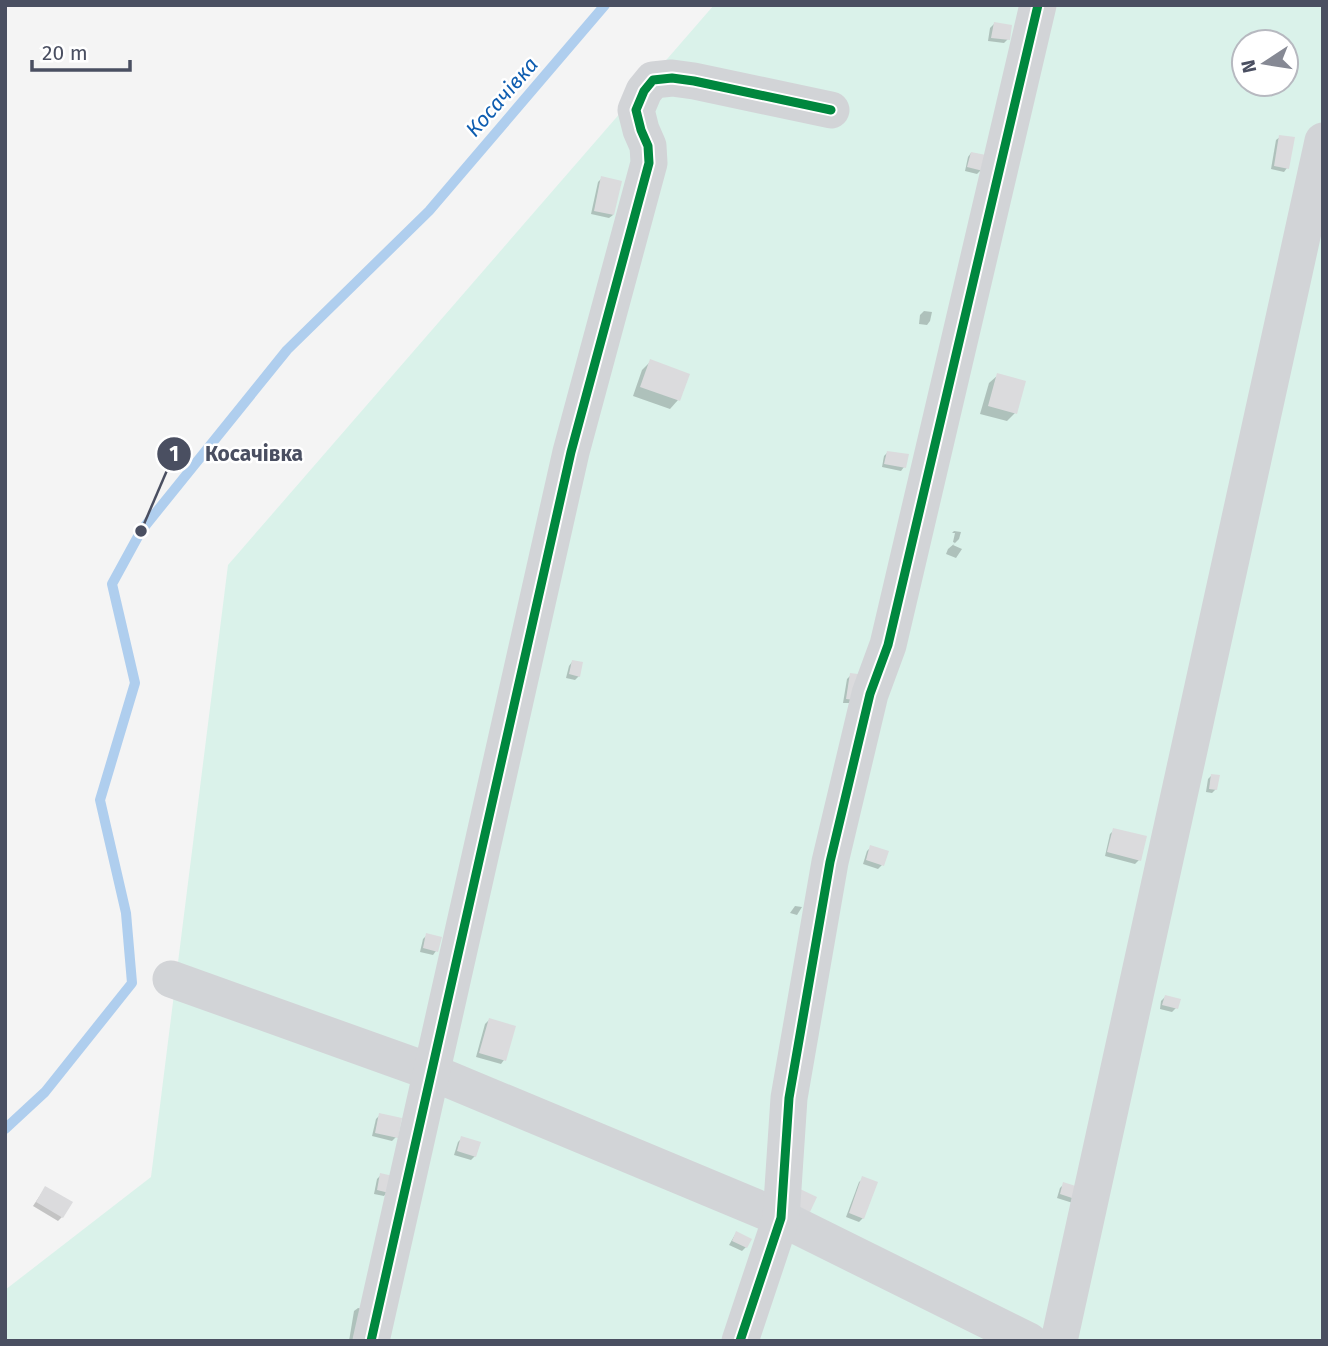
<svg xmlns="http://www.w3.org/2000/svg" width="1328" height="1346" viewBox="0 0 1328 1346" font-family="'Fira Sans',sans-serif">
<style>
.green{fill:#daf2ea;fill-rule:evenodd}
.shadow{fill:#0003}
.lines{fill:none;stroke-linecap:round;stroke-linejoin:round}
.stream{stroke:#afceee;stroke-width:10}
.building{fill:#dbdbdd}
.street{stroke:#d2d4d7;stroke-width:37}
.cycleway-casing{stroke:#fff;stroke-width:13}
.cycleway{stroke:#00873e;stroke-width:9}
.labels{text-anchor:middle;stroke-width:5;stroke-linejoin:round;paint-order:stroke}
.water-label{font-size:21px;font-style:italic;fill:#0e5db0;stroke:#fff}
.leader{fill:none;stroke:#4a4f61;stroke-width:2.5}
.callout-dot{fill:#4a4f61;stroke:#fff;stroke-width:2.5}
.mark-label{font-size:21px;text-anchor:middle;font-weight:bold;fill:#fff}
.callout-label{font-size:21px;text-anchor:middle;font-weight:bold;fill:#4a4f61;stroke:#fff;stroke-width:5;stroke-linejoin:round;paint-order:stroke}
</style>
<rect width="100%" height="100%" fill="#f4f4f4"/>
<!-- green -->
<path class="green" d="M714 5H1323V1341H5V1290L151 1177 228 565ZM1244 42H1286V84H1244Z"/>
<!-- shadow -->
<g class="shadow">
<path d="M994 24 1008 39 1004 43 988 41 990 28Z"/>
<path d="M1280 137 1287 168 1284 172 1271 169 1276 140Z"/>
<path d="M971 153 981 170 977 174 965 171 968 157Z"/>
<path d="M602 178 613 215 609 218 591 214 598 182Z"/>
<path d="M924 311 932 312 930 321 927 325 919 324 920 315Z"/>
<path d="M651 361 688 375 678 400 670 409 633 396 642 370Z"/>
<path d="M998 375 1015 413 1007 421 980 414 989 383Z"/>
<path d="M888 452 904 467 901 471 882 467 884 456Z"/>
<path d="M954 531 961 532 959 539 953 545 962 549 956 558 946 554 948 549 955 543 953 542 955 533H952Z"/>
<path d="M572 662 579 676 575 680 566 678 569 666Z"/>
<path d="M851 675 852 699 849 703H843L847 679Z"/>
<path d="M1212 775 1216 789 1212 793 1206 792 1208 779Z"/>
<path d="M1114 830 1139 860 1135 864 1105 856 1110 834Z"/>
<path d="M871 847 882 865 878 869 863 864 867 851Z"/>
<path d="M795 906 802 907 797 915 790 913Z"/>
<path d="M427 935 436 951 433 955 420 952 423 939Z"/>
<path d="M1165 997 1176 1008 1172 1012 1160 1009 1161 1001Z"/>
<path d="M489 1020 504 1060 501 1064 476 1057 485 1024Z"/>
<path d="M380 1115 396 1137 392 1141 372 1136 376 1119Z"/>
<path d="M462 1138 475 1156 471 1160 454 1155 458 1142Z"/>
<path d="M381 1175 387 1192 384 1196 374 1194 377 1179Z"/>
<path d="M863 1179V1218L859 1222 846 1217 859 1182Z"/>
<path d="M1064 1184 1076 1204 1057 1198 1060 1188Z"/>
<path d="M45 1188 62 1217 58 1221 33 1206Z"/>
<path d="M736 1233 746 1247 742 1251 729 1245Z"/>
<path d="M358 1308 374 1311 368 1341H349L354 1311Z"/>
</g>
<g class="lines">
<!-- stream -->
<path class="stream" d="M5 1129 45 1092 132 983 126 913 100 800 135 683 112 584 141 531 287 350 429 211 605 5"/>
</g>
<!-- building -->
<g class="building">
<path d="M994 22 1012 25 1010 40 991 38Z"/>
<path d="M1279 135 1295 137 1289 169 1274 166Z"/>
<path d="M971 152 986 155 983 171 967 167Z"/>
<path d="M601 176 622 181 614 215 594 211Z"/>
<path d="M650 359 690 374 680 401 640 387Z"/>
<path d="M997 373 1026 381 1017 414 988 406Z"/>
<path d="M887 451 909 454 906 468 884 464Z"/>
<path d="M572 660 583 662 580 677 569 674Z"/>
<path d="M850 673 866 675 854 700 846 699Z"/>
<path d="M1211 774 1220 775 1217 790 1209 789Z"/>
<path d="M1113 828 1147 836 1141 861 1107 852Z"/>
<path d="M870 845 889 851 884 866 866 860Z"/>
<path d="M426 933 442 937 438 952 423 948Z"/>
<path d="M1165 995 1181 999 1178 1009 1162 1005Z"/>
<path d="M489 1018 516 1026 506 1061 479 1053Z"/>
<path d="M379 1113 402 1118 398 1138 375 1133Z"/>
<path d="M461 1136 481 1142 476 1157 457 1151Z"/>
<path d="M380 1173 393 1176 389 1193 377 1190Z"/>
<path d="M862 1176 878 1182 864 1219 849 1213Z"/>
<path d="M1063 1182 1085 1189 1081 1201 1060 1194Z"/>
<path d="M45 1186 73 1202 63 1218 36 1202Z"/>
<path d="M800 1189 817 1197 810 1212 793 1205Z"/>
<path d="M736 1231 752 1239 747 1248 732 1241Z"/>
</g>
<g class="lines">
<!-- street -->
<g class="street">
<path d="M171 979 431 1072 781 1218 1029 1341"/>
<path d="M371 1341 571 452 649 163 648 146 641 130 636 110 644 91 653 80 672 78 694 81 831 110"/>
<path d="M740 1341 781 1218 789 1098 830 862 870 694 888 645 1038 5"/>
<path d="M1059 1341 1323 141"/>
</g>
<defs>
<g id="cycleway">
<path d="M371 1341 571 452 649 163 648 146 641 130 636 110 644 91 653 80 672 78 694 81 831 110"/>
<path d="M740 1341 781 1218 789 1098 830 862 870 694 888 645 1038 5"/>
</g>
</defs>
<!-- cycleway casing -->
<use href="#cycleway" class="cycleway-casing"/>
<!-- cycleway -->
<use href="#cycleway" class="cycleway"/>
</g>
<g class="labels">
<!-- water labels -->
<g class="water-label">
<text transform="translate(502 97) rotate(-49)" y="7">Косачівка</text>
</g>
</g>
<!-- callouts -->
<path class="leader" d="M141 531L174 454"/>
<g class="callout-dot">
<circle cx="141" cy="531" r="7"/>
<circle cx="174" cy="454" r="18"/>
</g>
<g class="mark-label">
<text x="174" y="461">1</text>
</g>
<g class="callout-label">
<text x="254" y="461">Косачівка</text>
</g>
<!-- border -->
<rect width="1328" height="1346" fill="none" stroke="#4a4f61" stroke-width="14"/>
<!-- north arrow -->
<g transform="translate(1265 63) rotate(258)"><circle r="33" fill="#ffffff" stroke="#b7b9c0" stroke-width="2"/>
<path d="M0-5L12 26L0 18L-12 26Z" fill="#868994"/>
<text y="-10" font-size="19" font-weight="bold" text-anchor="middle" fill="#4a4f61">N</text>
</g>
<!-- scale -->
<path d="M32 60v10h98v-10" fill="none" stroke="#4a4f61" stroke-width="3.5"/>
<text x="42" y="60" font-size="21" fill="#4a4f61" stroke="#ffffff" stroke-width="5" paint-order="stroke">20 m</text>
</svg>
